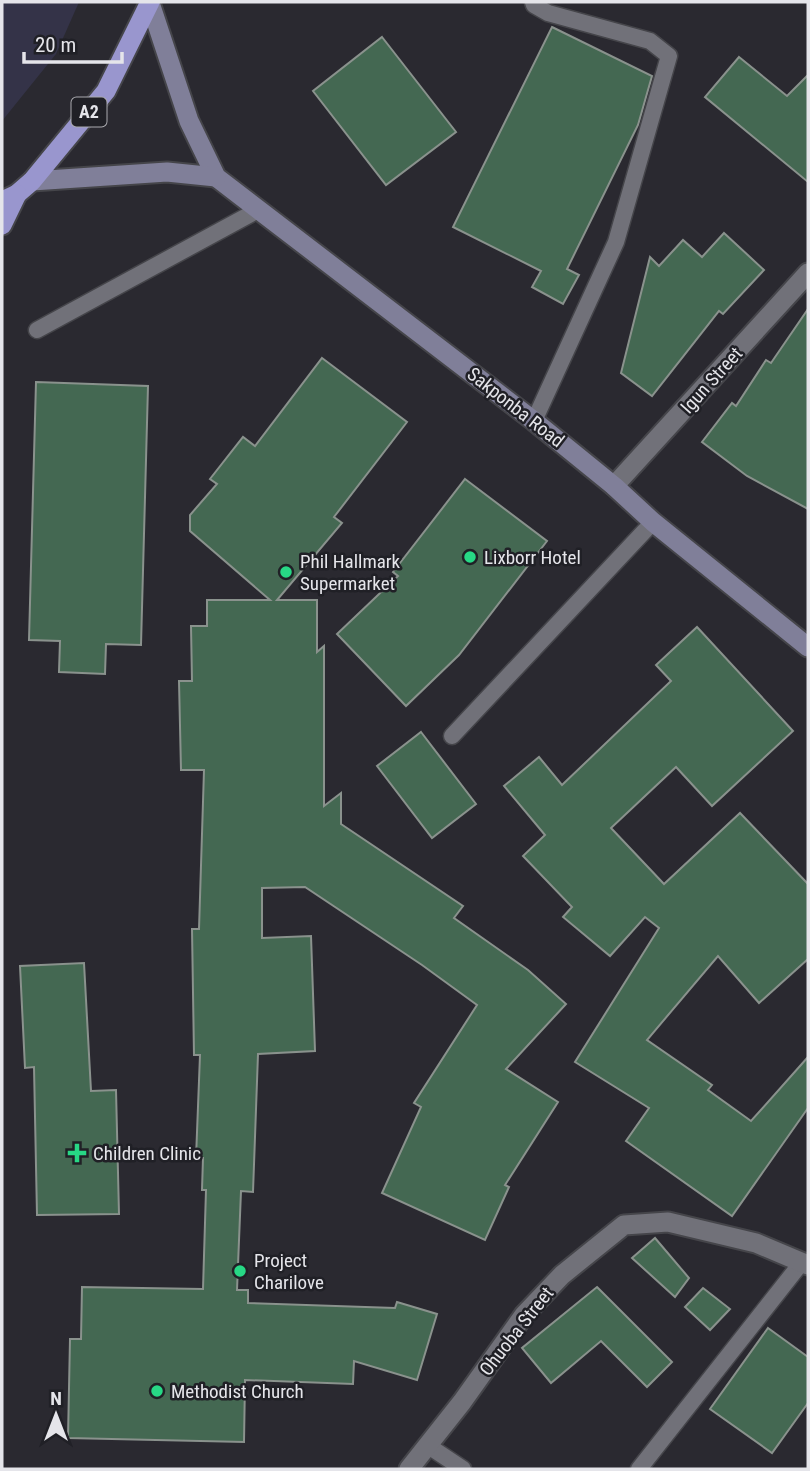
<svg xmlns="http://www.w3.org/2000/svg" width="810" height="1471" viewBox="0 0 810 1471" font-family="'Roboto Condensed',sans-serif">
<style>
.green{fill:#343348}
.building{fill:#446852;stroke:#8a928d;stroke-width:2}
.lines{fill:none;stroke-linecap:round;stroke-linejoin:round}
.service-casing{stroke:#45454a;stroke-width:19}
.minor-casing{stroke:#45454a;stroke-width:23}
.secondary-casing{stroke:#45454a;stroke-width:23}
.trunk-casing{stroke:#45454a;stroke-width:23}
.service{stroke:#717179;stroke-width:16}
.minor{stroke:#717179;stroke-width:19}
.secondary{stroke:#807f99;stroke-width:19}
.trunk{stroke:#9996ce;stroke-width:19}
.poi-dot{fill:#27d885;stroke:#202026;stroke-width:2.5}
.labels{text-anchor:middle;stroke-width:5;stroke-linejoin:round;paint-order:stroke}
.shield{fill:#202026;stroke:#aaaaaf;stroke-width:2}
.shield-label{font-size:18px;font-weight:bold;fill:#e5e5ea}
.street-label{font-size:19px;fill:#e5e5ea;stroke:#202026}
.poi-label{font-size:19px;fill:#e5e5ea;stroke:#202026;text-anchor:start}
</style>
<rect width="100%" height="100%" fill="#2a2930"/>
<!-- green -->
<path class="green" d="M2 2H79L56 54 2 121Z"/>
<!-- building -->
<g class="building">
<path d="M552 27 652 76 638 125 567 269 579 275 563 304 532 287 541 271 453 227Z"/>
<path d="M382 37 456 132 386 185 313 91Z"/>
<path d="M739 57 787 96 808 75V182L705 97Z"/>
<path d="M724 233 764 270 723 314 719 311 652 396 621 373 650 257 659 266 683 240 702 257Z"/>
<path d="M808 309V509L747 476 702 442 732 403 736 406 766 360 771 363Z"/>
<path d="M322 358 407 422 334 517 342 523 277 600H317V652L324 646V806L341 793V824L463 906 454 918 528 970 566 1004 506 1069 558 1102 505 1185 509 1187 485 1240 382 1193 421 1107 414 1103 477 1005 422 965 305 887 262 888V938L311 936 315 1051 258 1054 253 1192 241 1191 237 1290H248V1303L395 1308 397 1302 437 1314 417 1380 354 1361 353 1384 245 1380 244 1442 68 1438 70 1339H81L82 1287 203 1289 206 1190H202L203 1158H196L200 1055H194L192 929H199L204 770H181L179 681H192L191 626H207V600H270L190 531V515L217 484 210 479 243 437 255 446Z"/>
<path d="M36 382 148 386 141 645 106 644 105 674 59 672 60 641 29 640Z"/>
<path d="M465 479 547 541 459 655 406 706 337 634 398 576 393 572Z"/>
<path d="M697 627 793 731 712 806 676 767 611 828 664 884 740 813 808 884V959L759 1003 718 956 647 1040 712 1085 708 1090 751 1121 808 1057V1108L732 1216 626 1141 649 1108 575 1062 659 928 645 917 610 956 563 917 572 907 523 856 545 835 504 786 539 757 562 785 671 681 656 665Z"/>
<path d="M421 732 476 804 432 838 377 766Z"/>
<path d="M84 963 91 1091 116 1090 119 1214 37 1215 34 1067 25 1068 20 966Z"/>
<path d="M655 1238 689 1278 675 1297 632 1258Z"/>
<path d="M597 1287 672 1362 647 1387 601 1341 551 1383 522 1348Z"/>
<path d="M703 1288 730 1309 710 1330 685 1307Z"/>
<path d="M768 1328 808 1357V1403L772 1453 710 1409Z"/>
</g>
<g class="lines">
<defs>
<g id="service">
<path d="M533 2 534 5 548 13 650 41 669 56 616 242 534 421"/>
<path d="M37 330 258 210"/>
<path d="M452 736 653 522"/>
<path d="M427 1445 463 1469"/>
<path d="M639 1469 802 1262"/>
</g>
<g id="minor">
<path d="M614 486 808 273"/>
<path d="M409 1469 462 1402 524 1315 562 1275 624 1225 668 1222 756 1243 808 1265"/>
</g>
<g id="secondary">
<path d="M150 3 189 121 216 177 534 421 614 486 653 522 808 647"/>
<path d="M32 181 167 172 216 177"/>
</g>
<g id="trunk">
<path d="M2 201 17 194 32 181 106 91 150 2"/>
<path d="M2 225 17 194"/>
</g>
</defs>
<!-- service casing -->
<use href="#service" class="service-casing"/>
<!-- minor casing -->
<use href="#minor" class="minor-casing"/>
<!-- secondary casing -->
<use href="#secondary" class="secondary-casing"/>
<!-- trunk casing -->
<use href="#trunk" class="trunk-casing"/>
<!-- service -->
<use href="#service" class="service"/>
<!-- minor -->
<use href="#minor" class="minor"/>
<!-- secondary -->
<use href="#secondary" class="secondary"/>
<!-- trunk -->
<use href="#trunk" class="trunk"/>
</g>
<!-- markers -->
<g class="poi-dot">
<circle cx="470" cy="557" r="7"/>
<circle cx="286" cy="572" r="7"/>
<path d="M73.5 1142.5h7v7h7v7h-7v7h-7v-7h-7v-7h7z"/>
<circle cx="240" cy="1271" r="7"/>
<circle cx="157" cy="1391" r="7"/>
</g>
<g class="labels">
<!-- shield labels -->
<rect class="shield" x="71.5" y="97.5" width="35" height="29" rx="5"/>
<g class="shield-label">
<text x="89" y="118">A2</text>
</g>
<!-- street labels -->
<g class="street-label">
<text transform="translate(711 380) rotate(-48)" y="7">Igun Street</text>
<text transform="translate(516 407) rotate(38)" y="7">Sakponba Road</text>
<text transform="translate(516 1331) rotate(-52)" y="7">Ohuoba Street</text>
</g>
<!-- poi labels -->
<g class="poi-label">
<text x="484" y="564">Lixborr Hotel</text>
<text x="300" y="568">Phil Hallmark<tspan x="300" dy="22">Supermarket</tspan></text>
<text x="93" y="1160">Children Clinic</text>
<text x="254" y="1267">Project<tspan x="254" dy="22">Charilove</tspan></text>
<text x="171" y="1398">Methodist Church</text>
</g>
</g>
<!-- border -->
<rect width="810" height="1471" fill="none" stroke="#e5e5ea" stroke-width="7"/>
<!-- north arrow -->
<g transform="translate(56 1415)" stroke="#202026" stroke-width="5" paint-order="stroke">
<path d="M0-5L12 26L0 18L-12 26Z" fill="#e5e5ea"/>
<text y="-10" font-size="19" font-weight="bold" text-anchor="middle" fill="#e5e5ea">N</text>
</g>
<!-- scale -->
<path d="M24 52v10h98v-10" fill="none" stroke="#e5e5ea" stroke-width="3.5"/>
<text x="35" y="52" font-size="21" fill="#e5e5ea" stroke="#202026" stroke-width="5" paint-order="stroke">20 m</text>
</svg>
